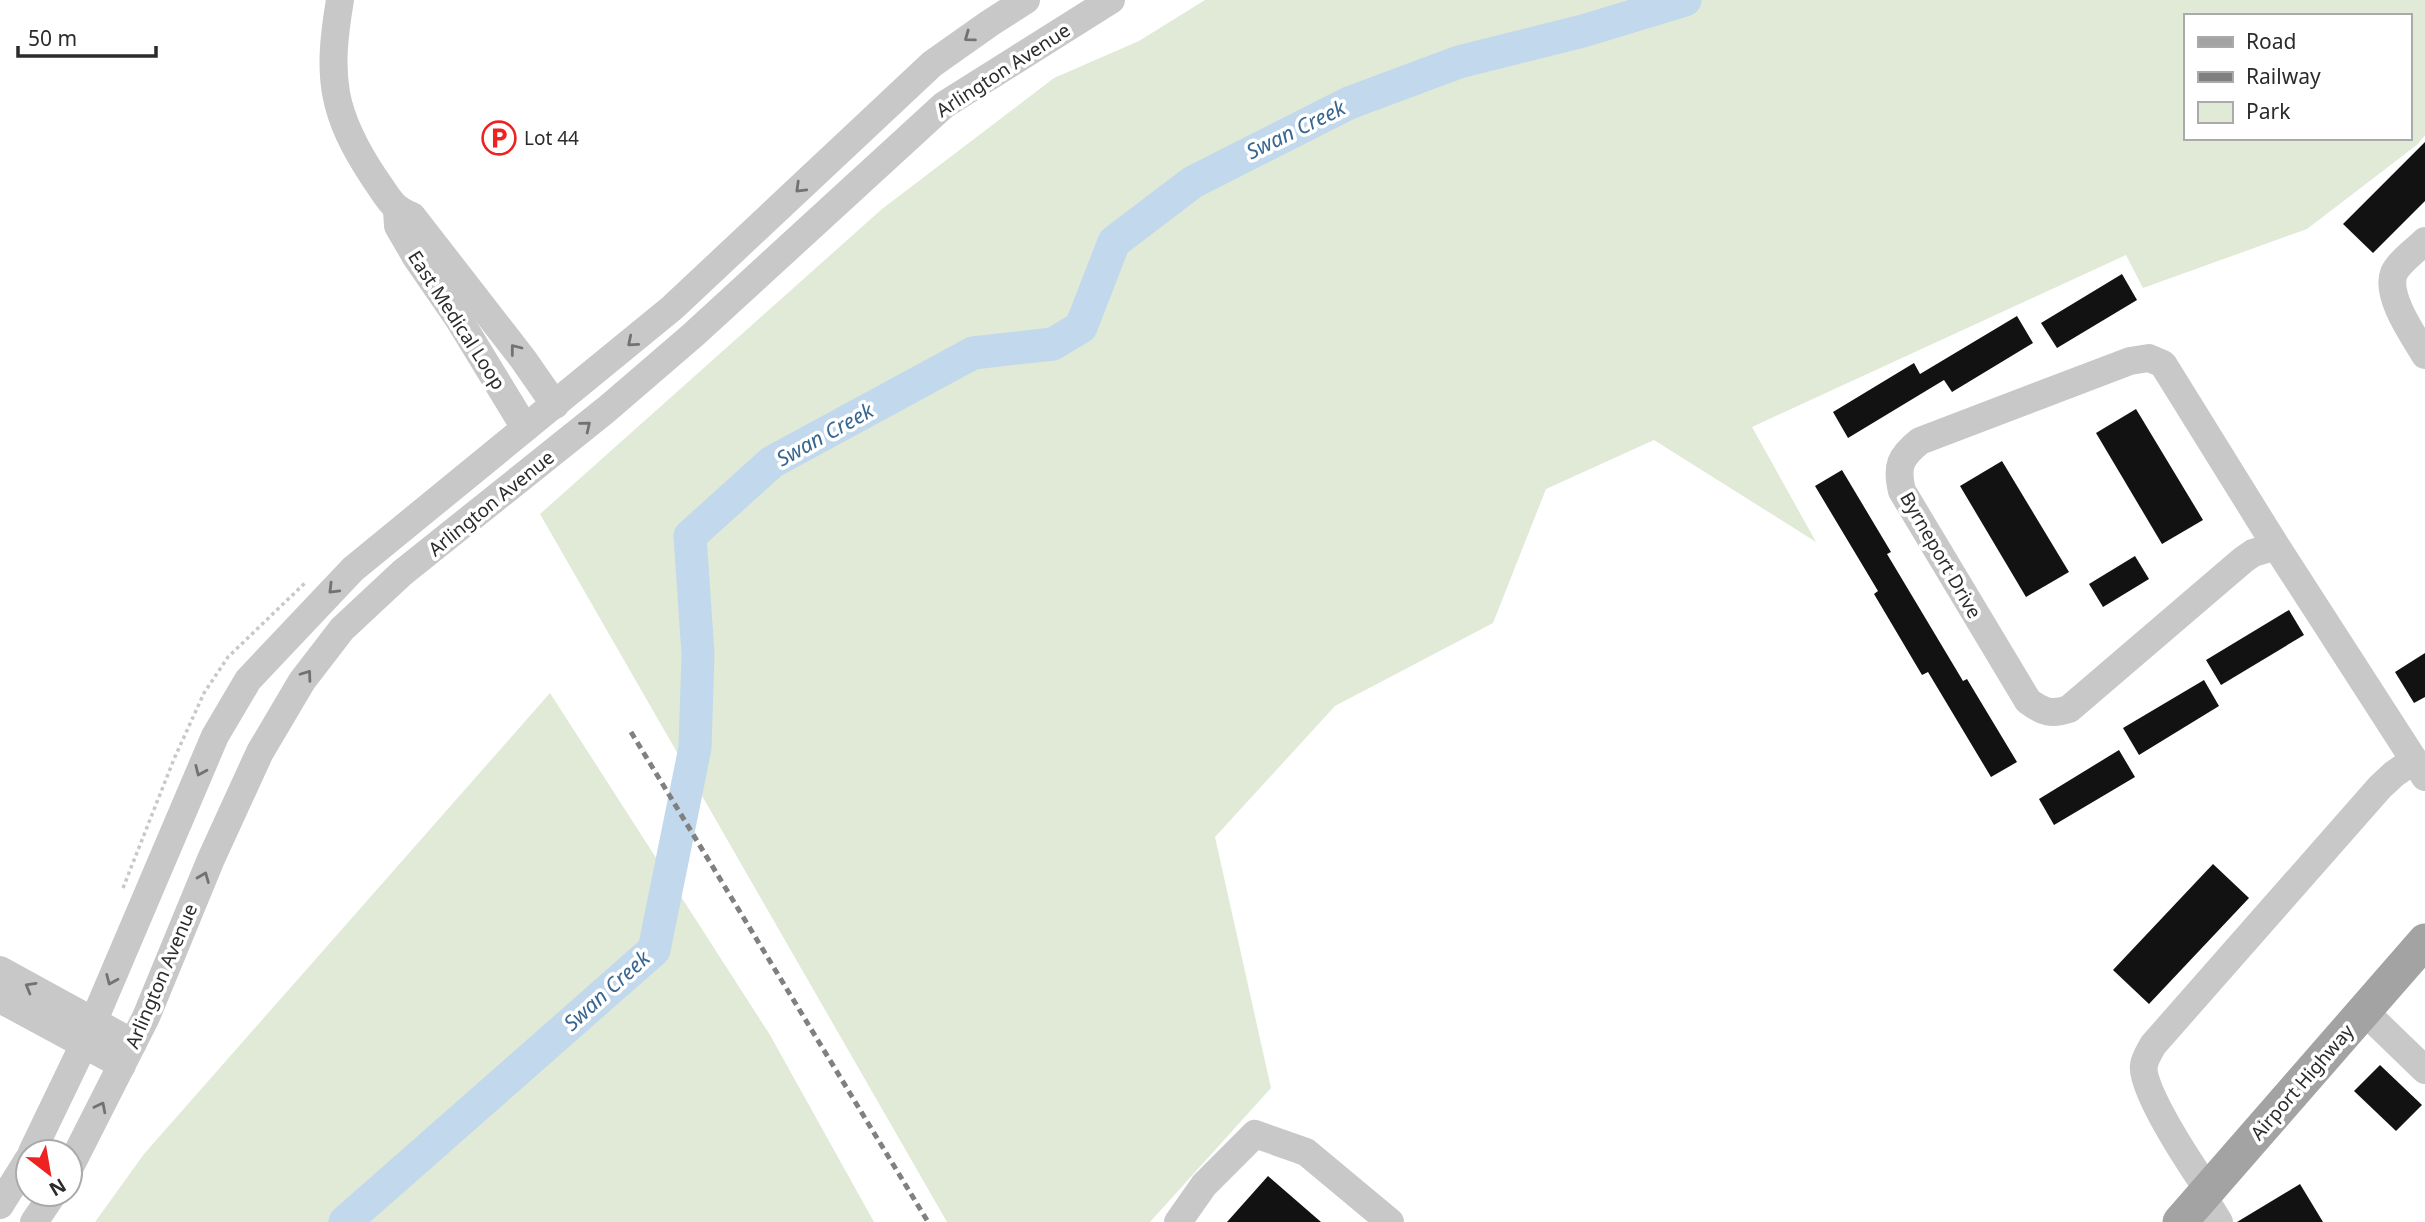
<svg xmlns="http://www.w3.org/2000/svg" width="2425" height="1222" viewBox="0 0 2425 1222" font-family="'Noto Sans',sans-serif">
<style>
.green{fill:#e0ead7;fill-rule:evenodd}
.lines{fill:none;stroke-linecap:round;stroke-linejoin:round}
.river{stroke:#c2d8ec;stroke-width:33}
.building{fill:#121212}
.path{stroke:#c8c8c8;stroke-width:3.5;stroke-dasharray:3.5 3.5;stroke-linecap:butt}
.minor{stroke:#c8c8c8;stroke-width:28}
.major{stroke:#a3a3a3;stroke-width:35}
.rail{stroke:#808080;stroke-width:5;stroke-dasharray:7 5;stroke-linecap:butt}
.oneway{stroke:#727272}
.labels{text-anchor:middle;stroke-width:7;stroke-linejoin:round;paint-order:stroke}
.street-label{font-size:19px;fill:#2b2b2b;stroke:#fff}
.poi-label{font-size:19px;fill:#2b2b2b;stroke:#fff;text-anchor:start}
.water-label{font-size:21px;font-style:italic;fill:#376790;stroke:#fff}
</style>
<rect width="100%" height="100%" fill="#fff"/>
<!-- green -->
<g class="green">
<path d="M1205 0H2425V135L2418 144 2307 229 2143 288 2126 255 1752 427 1816 542 1654 440 1546 489 1493 623 1335 706 1215 837 1271 1088 1150 1222H947L540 514 882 209 1054 78 1139 41ZM2185 16H2409V138H2185Z"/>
<path d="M550 693 770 1035 874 1222H95L144 1154Z"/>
</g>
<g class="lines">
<!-- river -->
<path class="river" d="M345 1222 654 950 695 748 698 654 690 536 772 462 973 353 1053 344 1081 327 1114 242 1193 182 1349 103 1459 62 1583 31 1685 0"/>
</g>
<!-- building -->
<g class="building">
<path d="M2425 142V201L2373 253 2343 224Z"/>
<path d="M2122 274 2137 300 2057 348 2041 323Z"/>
<path d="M2017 316 2033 343 1952 392 1944 380 1848 438 1833 412 1914 363 1920 374Z"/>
<path d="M2136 409 2203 520 2162 544 2096 433Z"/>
<path d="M2002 461 2069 572 2026 597 1960 486Z"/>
<path d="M1842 470 1891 552 1887 554 1963 681 1967 679 2017 762 1991 777 1928 672 1922 675 1874 594 1878 591 1815 486Z"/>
<path d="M2135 556 2149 579 2103 607 2089 584Z"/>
<path d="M2289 610 2304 635 2221 685 2206 660Z"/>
<path d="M2425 653V697L2414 703 2395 672Z"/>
<path d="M2204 680 2219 706 2139 755 2123 728Z"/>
<path d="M2119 750 2135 777 2054 825 2039 799Z"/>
<path d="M2213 864 2249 898 2149 1004 2113 970Z"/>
<path d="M2380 1065 2422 1105 2396 1131 2354 1091Z"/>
<path d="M1268 1176 1321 1222H1227Z"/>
<path d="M2300 1184 2323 1222H2237Z"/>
</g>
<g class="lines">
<!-- path -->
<path class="path" d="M123 888 174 759 204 693 228 657 306 582"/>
<!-- minor -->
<g class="minor">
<path d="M340 0C327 77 331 113 375 179 388 197 391 208 412 216L523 359 555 405"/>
<path d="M397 210 398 226 416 257 458 318 525 428"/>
<path d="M2425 241C2416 250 2399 262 2394 273 2385 296 2414 336 2425 355"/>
<path d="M2276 546 2253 553 2243 560 2069 709C2051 715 2043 712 2028 701L1902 491C1896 466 1900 457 1920 441L2130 361 2149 358 2163 364 2276 546 2425 777"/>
<path d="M0 970 133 1043"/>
<path d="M0 999 122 1065"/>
<path d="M2364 1011 2425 1070"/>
<path d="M32 1152 83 1046 215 736 248 680 353 569 672 308 932 64 990 23 1026 0"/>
<path d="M70 1167 146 1017 211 859 260 752 302 681 342 629 402 573 607 409 693 335 944 105 1111 0"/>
<path d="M2208 1190C2193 1168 2139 1088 2144 1065 2145 1058 2150 1051 2153 1045L2380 787 2394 774 2414 760"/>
<path d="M2203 1196 2219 1222"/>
<path d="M0 1205 28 1160"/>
<path d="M34 1222 53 1194"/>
<path d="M1178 1222 1204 1185 1255 1134 1306 1152 1390 1222"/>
</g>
<!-- major -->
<path class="major" d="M2180 1222 2425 941"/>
<!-- rail -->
<path class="rail" d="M631 732 928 1222"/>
</g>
<!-- one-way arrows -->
<defs><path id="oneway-chevron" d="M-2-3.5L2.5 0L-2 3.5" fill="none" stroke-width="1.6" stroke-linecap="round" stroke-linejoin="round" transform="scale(1.75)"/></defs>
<g class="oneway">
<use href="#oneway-chevron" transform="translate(969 37) rotate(144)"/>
<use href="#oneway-chevron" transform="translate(800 188) rotate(136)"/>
<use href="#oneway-chevron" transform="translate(632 342) rotate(140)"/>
<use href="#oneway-chevron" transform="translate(515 349) rotate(-128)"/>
<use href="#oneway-chevron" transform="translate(586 426) rotate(-39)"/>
<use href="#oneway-chevron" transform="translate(333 589) rotate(135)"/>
<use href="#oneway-chevron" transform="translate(307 675) rotate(-54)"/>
<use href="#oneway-chevron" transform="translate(200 771) rotate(114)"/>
<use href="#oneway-chevron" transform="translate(204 877) rotate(-68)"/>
<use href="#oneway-chevron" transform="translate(111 980) rotate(113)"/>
<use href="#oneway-chevron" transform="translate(30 987) rotate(-150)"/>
<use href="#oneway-chevron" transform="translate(101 1107) rotate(-63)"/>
</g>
<!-- icons -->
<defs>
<symbol id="parking-ring" viewBox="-11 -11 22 22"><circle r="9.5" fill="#fff" stroke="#ed2322" stroke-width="1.5"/><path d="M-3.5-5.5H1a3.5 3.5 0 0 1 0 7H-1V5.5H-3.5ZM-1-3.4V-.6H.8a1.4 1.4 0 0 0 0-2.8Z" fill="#ed2322"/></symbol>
</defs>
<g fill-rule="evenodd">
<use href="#parking-ring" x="480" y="119" width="38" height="38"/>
</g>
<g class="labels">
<!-- street labels -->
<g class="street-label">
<text transform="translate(1003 70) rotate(-33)" y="7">Arlington Avenue</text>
<text transform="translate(457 320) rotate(57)" y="7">East Medical Loop</text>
<text transform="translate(491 503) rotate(-39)" y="7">Arlington Avenue</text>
<text transform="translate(1941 555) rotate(60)" y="7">Byrneport Drive</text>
<text transform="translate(161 976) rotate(-67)" y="7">Arlington Avenue</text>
<text transform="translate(2302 1082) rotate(-49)" y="7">Airport Highway</text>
</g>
<!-- poi labels -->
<g class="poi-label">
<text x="524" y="145">Lot 44</text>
</g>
<!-- water labels -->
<g class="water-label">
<text transform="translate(1296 130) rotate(-26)" y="7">Swan Creek</text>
<text transform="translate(825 435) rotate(-29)" y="7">Swan Creek</text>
<text transform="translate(607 991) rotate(-42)" y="7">Swan Creek</text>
</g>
</g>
<!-- legend -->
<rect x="2184" y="14" width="228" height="126" fill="#ffffff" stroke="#aaaaaa" stroke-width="2"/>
<rect x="2198" y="37" width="35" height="10" fill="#a3a3a3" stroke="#aaaaaa" stroke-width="2"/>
<text x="2246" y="49" font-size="21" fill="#2b2b2b">Road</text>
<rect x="2198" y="72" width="35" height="10" fill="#808080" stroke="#aaaaaa" stroke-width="2"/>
<text x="2246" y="84" font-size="21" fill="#2b2b2b">Railway</text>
<rect x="2198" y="102" width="35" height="21" fill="#e0ead7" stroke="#aaaaaa" stroke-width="2"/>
<text x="2246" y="119" font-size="21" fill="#2b2b2b">Park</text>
<!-- north arrow -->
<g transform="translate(49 1173) rotate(149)"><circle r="33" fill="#ffffff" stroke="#aaaaaa" stroke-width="2"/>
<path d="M0-5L12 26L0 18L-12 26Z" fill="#ed2322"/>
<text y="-10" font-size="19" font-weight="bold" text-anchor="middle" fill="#2b2b2b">N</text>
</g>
<!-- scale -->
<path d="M18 46v10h138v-10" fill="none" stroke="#2b2b2b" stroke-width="3.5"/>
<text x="28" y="46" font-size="21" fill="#2b2b2b" stroke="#ffffff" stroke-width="5" paint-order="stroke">50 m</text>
</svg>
